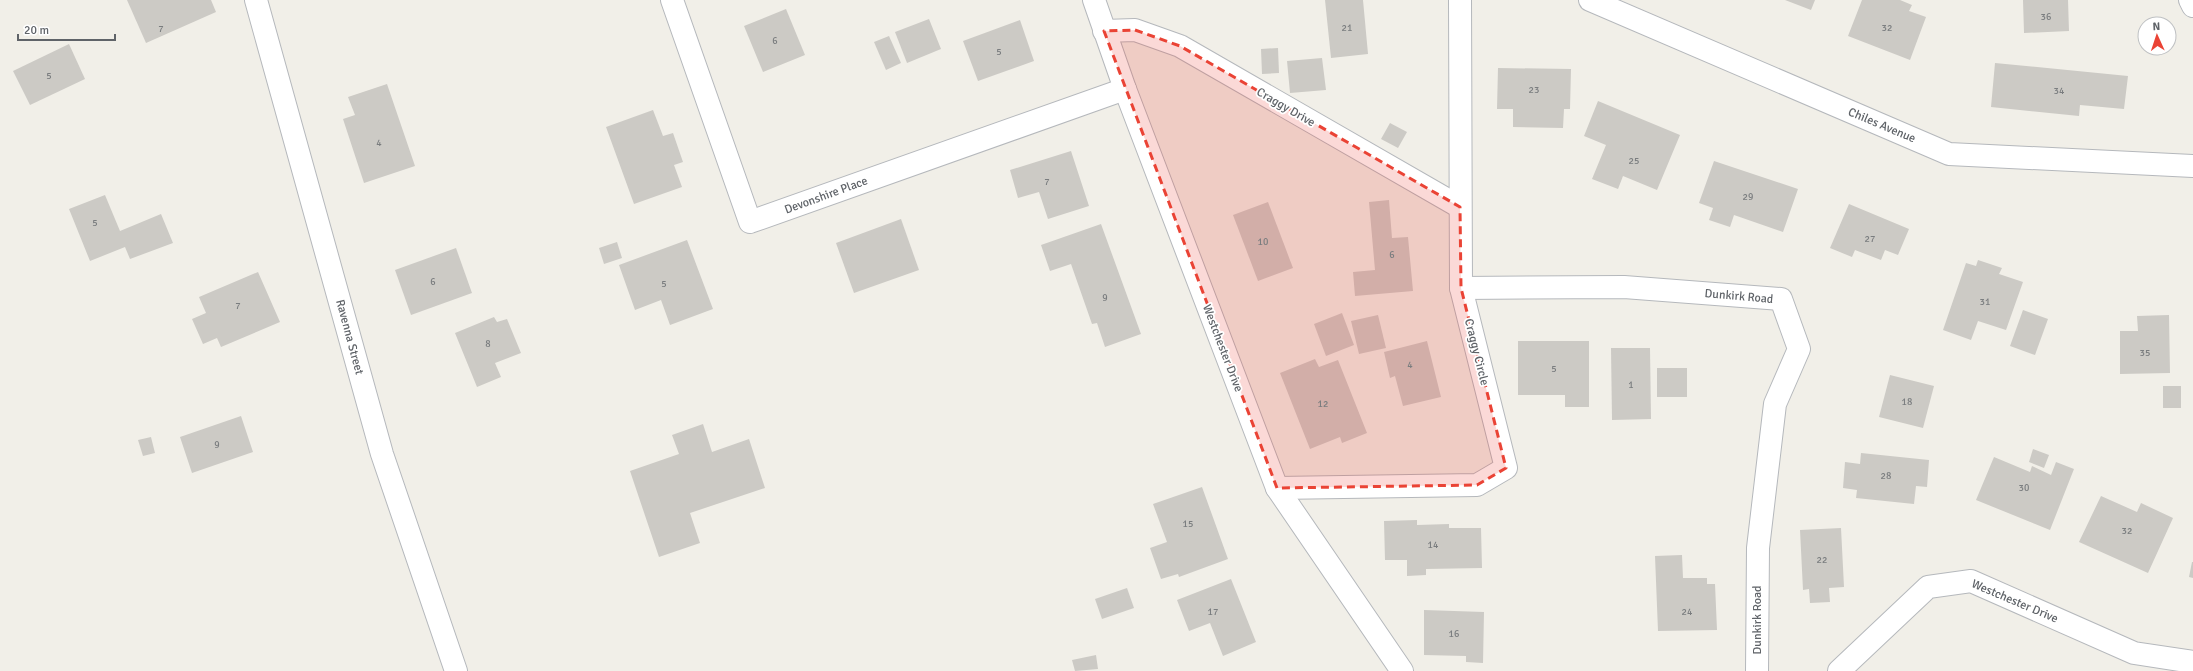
<svg xmlns="http://www.w3.org/2000/svg" width="2193" height="671" viewBox="0 0 2193 671" font-family="Signika,sans-serif">
<style>
.building{fill:#cccac5}
.lines{fill:none;stroke-linecap:round;stroke-linejoin:round}
.street-casing{stroke:#b5b8bc;stroke-width:24}
.street{stroke:#fff;stroke-width:22}
.marked{fill:#ea4335;fill-opacity:0.2;stroke:#ea4335;stroke-width:3;stroke-dasharray:8 5;stroke-linejoin:round}
.labels{text-anchor:middle;stroke-width:3.5;stroke-linejoin:round;paint-order:stroke}
.number-label{font-size:10px;fill:#7a7d7f}
.street-label{font-size:12px;fill:#5f6368;stroke:#fff}
</style>
<rect width="100%" height="100%" fill="#f1efe8"/>
<!-- building -->
<g class="building">
<path d="M127 0H211L216 12 146 43Z"/>
<path d="M1325 0H1363L1368 54 1331 58Z"/>
<path d="M1785 0H1815L1811 10Z"/>
<path d="M1862 0H1900L1912 5 1909 11 1926 17 1910 60 1848 36Z"/>
<path d="M2023 0H2068L2069 31 2024 33Z"/>
<path d="M786 9 805 55 763 72 744 26Z"/>
<path d="M929 19 941 49 907 63 895 32Z"/>
<path d="M1020 20 1034 61 978 81 963 41Z"/>
<path d="M889 36 901 63 886 70 874 42Z"/>
<path d="M69 44 85 79 30 105 13 71Z"/>
<path d="M1278 48 1279 73 1262 74 1261 49Z"/>
<path d="M1322 58 1326 90 1290 93 1287 61Z"/>
<path d="M1995 63 2128 76 2124 109 2080 105 2079 116 1991 107Z"/>
<path d="M1498 68 1571 69 1570 109H1564L1563 128 1513 127V109H1497Z"/>
<path d="M387 84 415 166 364 183 343 119 355 115 348 97Z"/>
<path d="M1598 101 1680 135 1657 190 1623 176 1618 189 1592 179 1606 145 1584 136Z"/>
<path d="M653 110 663 136 673 133 683 162 674 165 682 187 634 204 606 127Z"/>
<path d="M1390 123 1407 132 1398 148 1381 139Z"/>
<path d="M1071 151 1089 206 1048 219 1039 192 1018 198 1010 170Z"/>
<path d="M1714 161 1798 189 1783 232 1734 215 1730 227 1709 220 1713 208 1699 203Z"/>
<path d="M105 195 120 231 161 214 173 243 130 259 125 247 90 261 69 209Z"/>
<path d="M1389 200 1392 238 1408 237 1413 291 1355 296 1353 272 1375 270 1369 202Z"/>
<path d="M1268 202 1293 268 1258 281 1233 215Z"/>
<path d="M1849 204 1909 229 1898 255 1885 250 1881 260 1855 250 1852 257 1830 248Z"/>
<path d="M901 219 919 270 854 293 836 243Z"/>
<path d="M1101 224 1141 334 1105 347 1097 323 1092 324 1071 264 1050 271 1041 245Z"/>
<path d="M687 240 713 309 670 325 661 300 635 310 619 265Z"/>
<path d="M617 242 622 258 604 264 599 248Z"/>
<path d="M456 248 472 293 411 315 395 270Z"/>
<path d="M1978 260 2002 268 1999 274 2023 282 2006 330 1978 321 1971 340 1943 330 1966 263 1976 266Z"/>
<path d="M258 272 280 322 221 347 217 338 203 344 192 319 206 313 199 297Z"/>
<path d="M2023 310 2048 319 2035 355 2010 346Z"/>
<path d="M1342 313 1354 345 1326 356 1314 324Z"/>
<path d="M1378 315 1386 348 1359 354 1351 321Z"/>
<path d="M2169 315 2170 373 2120 374V331H2138L2137 316Z"/>
<path d="M494 317 497 322 507 319 521 353 495 363 501 377 477 387 455 333Z"/>
<path d="M1427 341 1441 397 1403 406 1395 376 1390 378 1384 352Z"/>
<path d="M1518 341H1589V407H1565V395H1518Z"/>
<path d="M1611 348H1650L1651 419 1612 420Z"/>
<path d="M1315 359 1319 367 1338 360 1367 433 1342 443 1340 437 1310 449 1280 373Z"/>
<rect x="1657" y="368" width="30" height="29"/>
<path d="M1890 375 1934 386 1923 428 1879 417Z"/>
<rect x="2163" y="386" width="18" height="22"/>
<path d="M241 416 253 452 192 473 180 437Z"/>
<path d="M703 424 712 452 749 439 765 488 690 513 700 543 659 557 630 471 679 454 672 435Z"/>
<path d="M151 437 155 453 143 456 138 440Z"/>
<path d="M2033 449 2049 455 2044 468 2029 462Z"/>
<path d="M1861 453 1929 460 1927 487 1916 486 1914 504 1856 498 1857 490 1843 488 1845 462 1860 464Z"/>
<path d="M1994 457 2030 472 2032 466 2051 475 2056 462 2074 469 2050 530 1976 500Z"/>
<path d="M1202 487 1228 559 1179 577 1178 574 1161 579 1150 548 1167 542 1153 504Z"/>
<path d="M2101 496 2137 512 2141 503 2173 518 2148 573 2079 542Z"/>
<path d="M1417 520V525L1449 524V528H1481L1482 568 1426 569V575L1407 576V560H1385L1384 521Z"/>
<path d="M1841 528 1844 587 1829 588 1830 602 1810 603 1809 589 1803 590 1800 530Z"/>
<path d="M1682 555 1683 578H1707V584H1715L1717 630 1658 631 1655 556Z"/>
<path d="M2192 562H2193V578L2189 577Z"/>
<path d="M1231 579 1256 642 1223 656 1210 623 1189 631 1177 600Z"/>
<path d="M1127 588 1134 608 1102 619 1095 599Z"/>
<path d="M1424 610 1484 612 1483 663 1466 662V656L1424 655Z"/>
<path d="M1096 655 1098 669 1075 671 1072 660Z"/>
</g>
<g class="lines">
<defs>
<g id="street">
<path d="M256 0 382 454 456 671"/>
<path d="M672 0 750 222 1125 89"/>
<path d="M1094 0 1125 89 1277 488 1402 671"/>
<path d="M1590 0 1949 154 2193 166"/>
<path d="M2190 0 2193 6"/>
<path d="M1104 31 1135 30 1180 46 1460 207"/>
<path d="M1461 288 1624 287 1781 299 1799 349 1775 404 1758 548 1757 671"/>
<path d="M1277 488 1477 485 1506 468 1461 288 1460 0"/>
<path d="M1839 671 1928 587 1971 581 2134 653 2193 662"/>
</g>
</defs>
<!-- street casing -->
<use href="#street" class="street-casing"/>
<!-- street -->
<use href="#street" class="street"/>
</g>
<!-- marked area -->
<path class="marked" d="M1135 30 1180 46 1460 207 1461 288 1506 468 1477 485 1277 488 1104 31Z"/>
<g class="labels">
<!-- number labels -->
<g class="number-label">
<text x="2046" y="20">36</text>
<text x="1347" y="31">21</text>
<text x="1887" y="31">32</text>
<text x="161" y="32">7</text>
<text x="775" y="44">6</text>
<text x="999" y="55">5</text>
<text x="49" y="79">5</text>
<text x="1534" y="93">23</text>
<text x="2059" y="94">34</text>
<text x="379" y="146">4</text>
<text x="1634" y="164">25</text>
<text x="1047" y="185">7</text>
<text x="1748" y="200">29</text>
<text x="95" y="226">5</text>
<text x="1870" y="242">27</text>
<text x="1263" y="245">10</text>
<text x="1392" y="258">6</text>
<text x="433" y="285">6</text>
<text x="664" y="287">5</text>
<text x="1105" y="301">9</text>
<text x="1985" y="305">31</text>
<text x="238" y="309">7</text>
<text x="488" y="347">8</text>
<text x="2145" y="356">35</text>
<text x="1410" y="368">4</text>
<text x="1554" y="372">5</text>
<text x="1631" y="388">1</text>
<text x="1907" y="405">18</text>
<text x="1323" y="407">12</text>
<text x="217" y="448">9</text>
<text x="1886" y="479">28</text>
<text x="2024" y="491">30</text>
<text x="1188" y="527">15</text>
<text x="2127" y="534">32</text>
<text x="1433" y="548">14</text>
<text x="1822" y="563">22</text>
<text x="1213" y="615">17</text>
<text x="1687" y="615">24</text>
<text x="1454" y="637">16</text>
</g>
<!-- street labels -->
<g class="street-label">
<text transform="translate(1286 107) rotate(30)" y="4">Craggy Drive</text>
<text transform="translate(1882 125) rotate(23)" y="4">Chiles Avenue</text>
<text transform="translate(826 195) rotate(-20)" y="4">Devonshire Place</text>
<text transform="translate(1739 296) rotate(5)" y="4">Dunkirk Road</text>
<text transform="translate(350 337) rotate(75)" y="4">Ravenna Street</text>
<text transform="translate(1223 348) rotate(69)" y="4">Westchester Drive</text>
<text transform="translate(1477 352) rotate(76)" y="4">Craggy Circle</text>
<text transform="translate(2015 601) rotate(23)" y="4">Westchester Drive</text>
<text transform="translate(1757 620) rotate(-90)" y="4">Dunkirk Road</text>
</g>
</g>
<!-- north arrow -->
<g transform="translate(2157 36) rotate(357)"><circle r="19" fill="#ffffff" stroke="#bfc1c3"/>
<path d="M0-3L7 15L0 10L-7 15Z" fill="#ea4335"/>
<text y="-6" font-size="11" font-weight="bold" text-anchor="middle" fill="#5f6368">N</text>
</g>
<!-- scale -->
<path d="M18 34v6h97v-6" fill="none" stroke="#5f6368" stroke-width="2"/>
<text x="24" y="34" font-size="12" fill="#5f6368" stroke="#ffffff" stroke-width="3" paint-order="stroke">20 m</text>
</svg>
